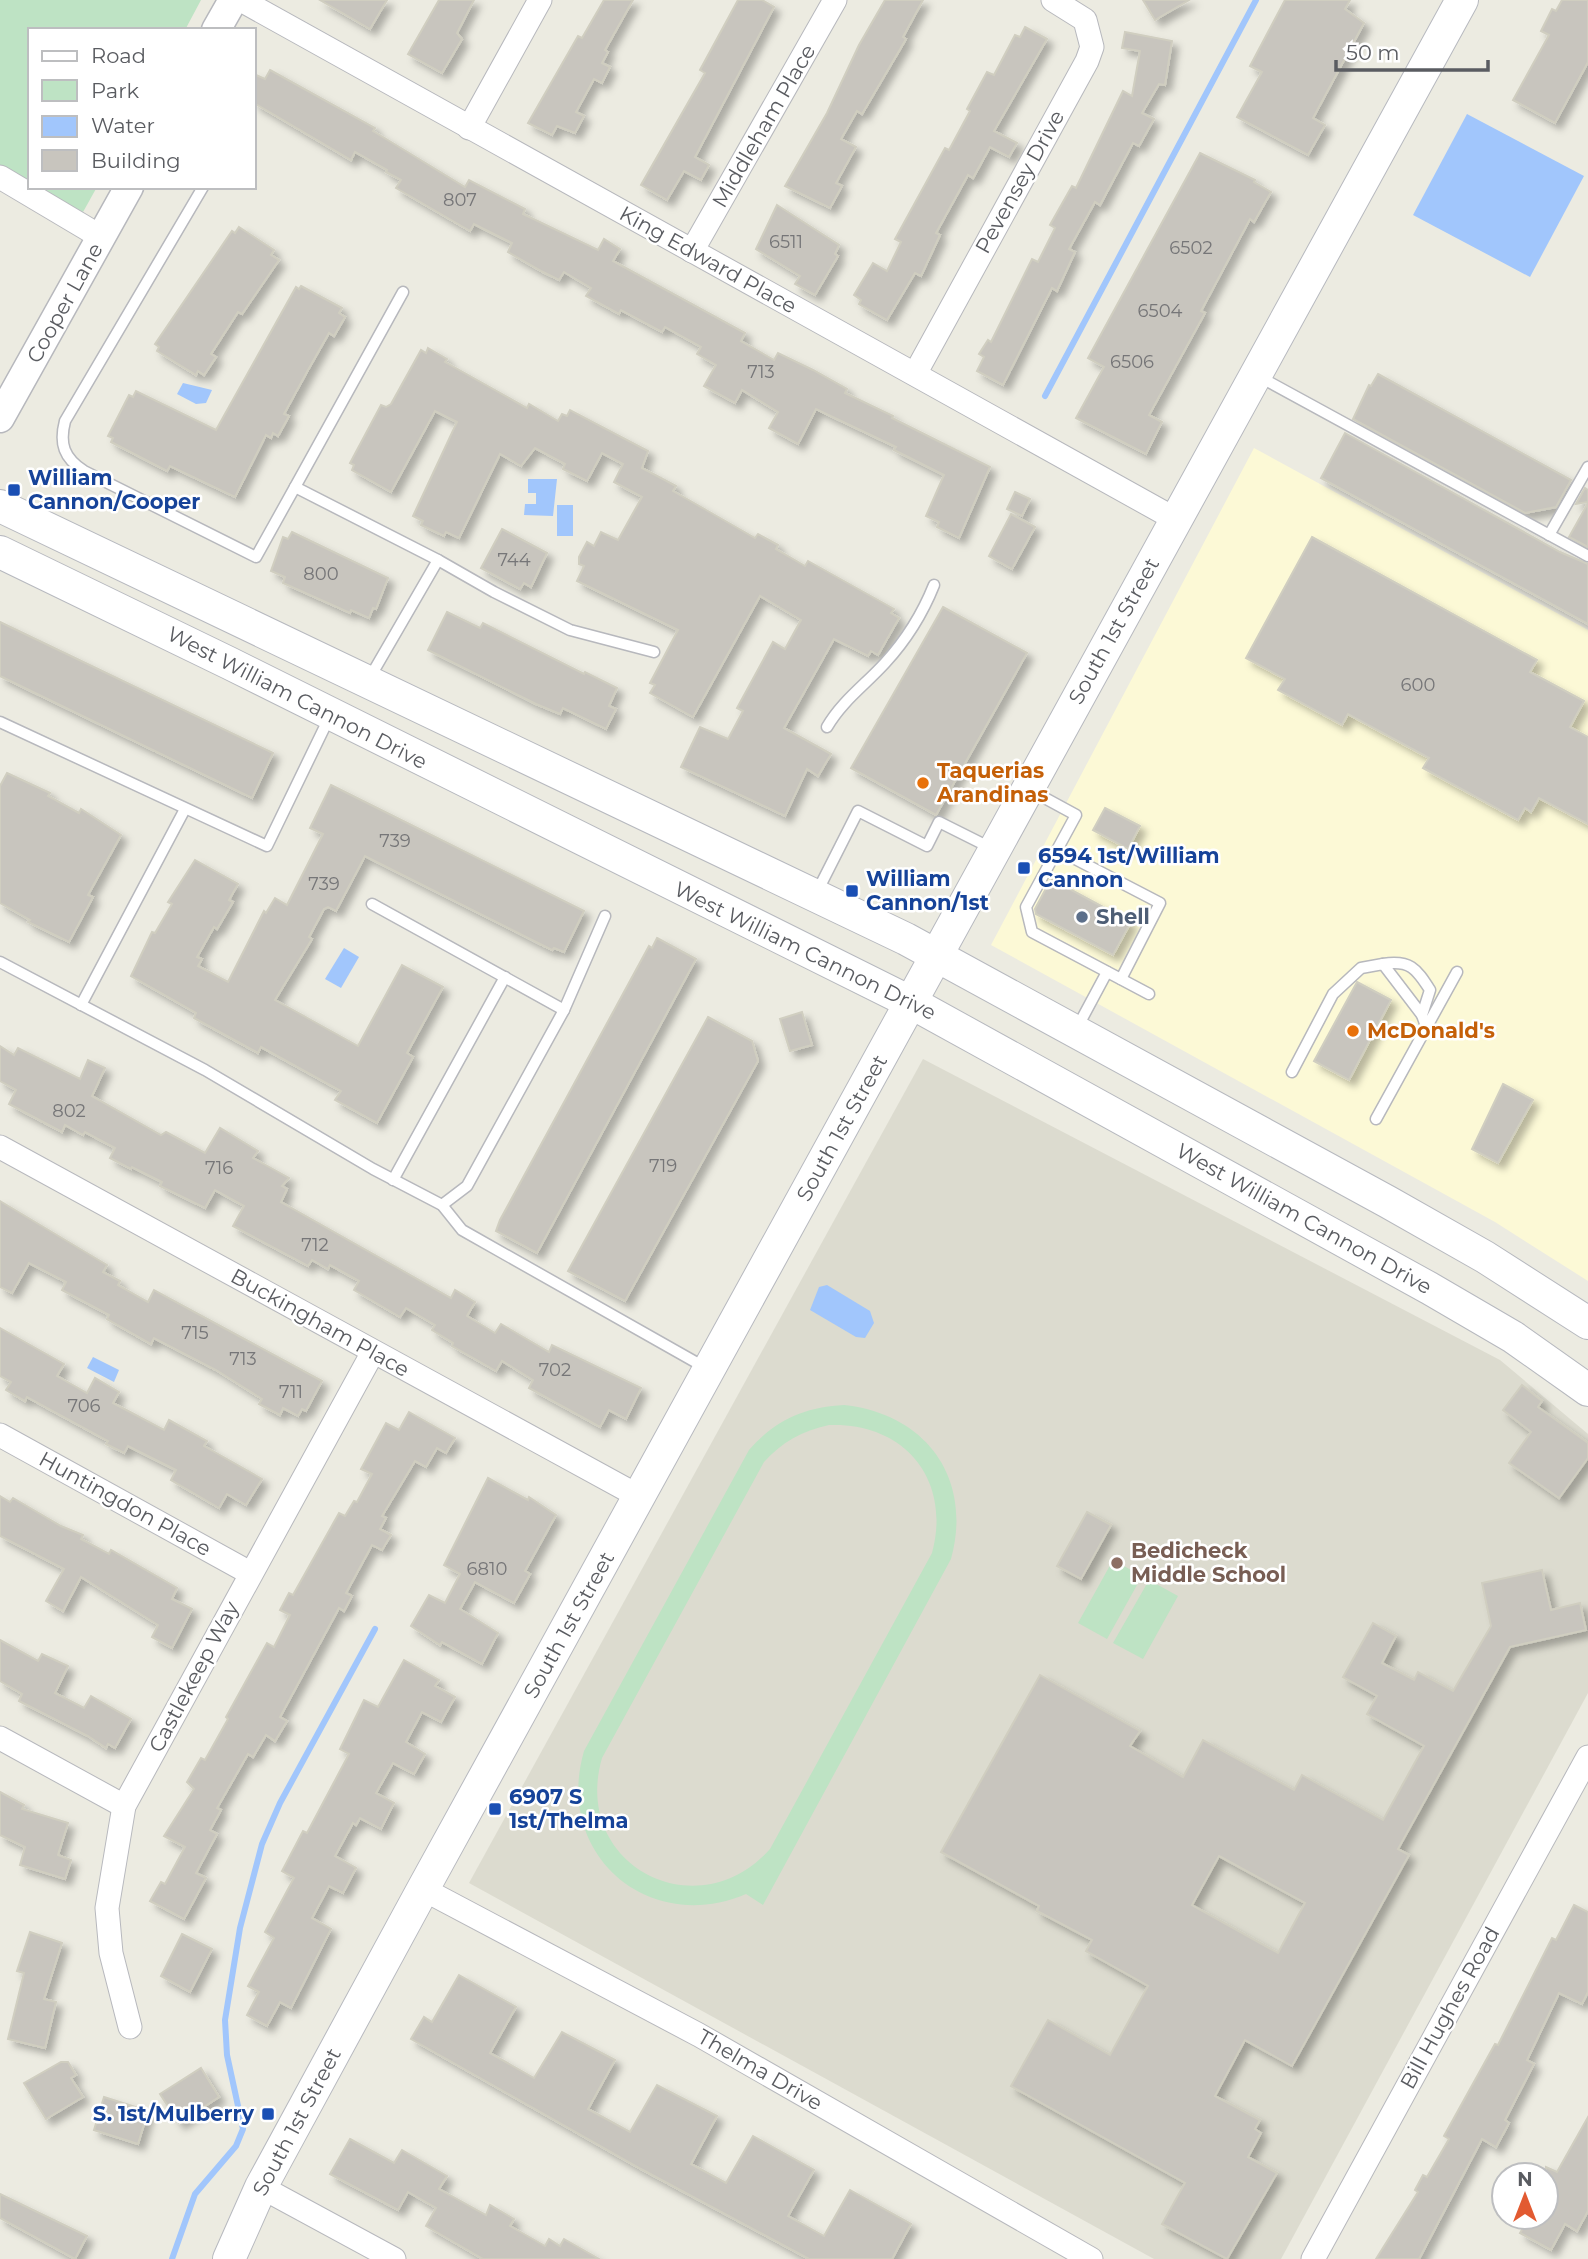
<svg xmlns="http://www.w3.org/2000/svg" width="1588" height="2259" viewBox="0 0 1588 2259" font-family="Montserrat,sans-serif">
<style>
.commercial{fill:#fcf9d6}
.education{fill:#dcdbcf}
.green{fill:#bee3c4;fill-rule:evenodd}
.water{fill:#a1c6fc}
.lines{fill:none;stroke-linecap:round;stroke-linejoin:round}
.stream{stroke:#a1c6fc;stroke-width:6}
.building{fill:#c8c5be;stroke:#d0cec0;stroke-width:2;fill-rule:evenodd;filter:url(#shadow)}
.service-casing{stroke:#b7b8bd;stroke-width:13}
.minor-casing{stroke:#b7b8bd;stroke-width:25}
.tertiary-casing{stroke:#b7b8bd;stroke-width:31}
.secondary-casing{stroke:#b7b9bf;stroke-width:34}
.service{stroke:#fff;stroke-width:10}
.minor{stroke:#fff;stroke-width:23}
.tertiary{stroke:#fff;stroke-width:28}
.secondary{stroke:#fff;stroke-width:32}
.transit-dot{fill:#1a4fb4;stroke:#fff;stroke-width:2.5}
.food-dot{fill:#e8710a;stroke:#fff;stroke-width:2.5}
.service-dot{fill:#5c6f8a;stroke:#fff;stroke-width:2.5}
.education-dot{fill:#8d6e63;stroke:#fff;stroke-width:2.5}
.labels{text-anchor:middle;stroke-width:5;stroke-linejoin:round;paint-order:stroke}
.number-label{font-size:18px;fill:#767678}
.street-label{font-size:21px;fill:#5a5c61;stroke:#fff}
.transit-label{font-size:21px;font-weight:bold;fill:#164399;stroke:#fff;text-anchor:start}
.food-label{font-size:21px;font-weight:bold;fill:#c56008;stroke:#fff;text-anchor:start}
.service-label{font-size:21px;font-weight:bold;fill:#4e5e75;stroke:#fff;text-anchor:start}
.education-label{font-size:21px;font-weight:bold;fill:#785e54;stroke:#fff;text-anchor:start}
</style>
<defs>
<filter id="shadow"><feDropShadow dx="6" dy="6" stdDeviation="3.5" flood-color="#0004"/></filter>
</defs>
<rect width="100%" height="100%" fill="#ecebe1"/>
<!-- commercial -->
<path class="commercial" d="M1254 448 1588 630V1281L1495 1222 991 945Z"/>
<!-- education -->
<path class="education" d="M923 1059 1500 1360 1588 1434V1693L1281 2259H1154L469 1883Z"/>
<!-- green -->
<g class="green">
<path d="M0 0H201L185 30H30V182L0 165Z"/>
<path d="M38 187H97L83 212Z"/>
<path d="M844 1405C927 1414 973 1479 951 1559L763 1905 746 1894C648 1936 554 1854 584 1751L749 1450C775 1420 805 1407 844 1405ZM829 1425C904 1422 952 1479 932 1553L770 1849C697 1931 571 1865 602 1758L764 1462C782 1442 802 1431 829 1425Z"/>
<path d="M1113 1560 1142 1576 1107 1639 1078 1623Z"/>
<path d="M1149 1580 1178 1596 1143 1659 1113 1643Z"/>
</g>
<!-- water -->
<g class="water">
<path d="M1467 114 1584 176 1530 277 1413 215Z"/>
<path d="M183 383 212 390 206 403 196 404 177 394Z"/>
<path d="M528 479H557L553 516 524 515 525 504H536V493H528Z"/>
<rect x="557" y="505" width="16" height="31"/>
<path d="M344 948 359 957 341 988 325 979Z"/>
<path d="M827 1285 870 1311 874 1323 865 1338 856 1337 810 1310 819 1287Z"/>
<path d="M93 1357 119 1370 114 1382 87 1368Z"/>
</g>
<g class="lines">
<!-- stream -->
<g class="stream">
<path d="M1045 396 1256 0"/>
<path d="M172 2259 195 2194 236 2146 243 2129 227 2055 225 2020 240 1928 262 1844 280 1803 375 1629"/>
</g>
</g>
<!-- building -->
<g class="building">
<path d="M320 0H387L370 29Z"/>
<path d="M439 0H474L457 33 462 39 442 73 408 54Z"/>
<path d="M604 0H633L605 50 608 52 602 63 610 67 602 83 594 79 576 112 584 116 575 133 557 126 552 135 528 123 578 36 582 38Z"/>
<path d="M738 0H762L774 7 695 157 709 165 701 180 684 171 667 200 641 185 705 73 700 70Z"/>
<path d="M885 0H923L903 37 906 39 862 114 857 111 841 139 856 147 836 183 842 186 830 208 785 186 827 113 859 45Z"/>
<path d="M1143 0H1189L1155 20Z"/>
<path d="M1285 0H1350L1345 9 1364 23 1313 118 1325 125 1308 155 1237 117 1262 72 1250 66Z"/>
<path d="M1562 0H1588V62L1555 123 1513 100 1549 35 1541 31 1552 9 1556 11Z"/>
<path d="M1025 27 1047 39 994 131 1017 143 1009 157 990 147 973 178 968 175 936 233 940 235 921 276 915 273 887 320 859 304 861 300 854 295 873 263 887 271 901 242 895 239 945 148 949 150 970 111 967 109 987 72 994 75 1015 35 1020 37Z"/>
<path d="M1125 32 1172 41 1165 85 1159 84 1142 113 1154 119 1139 146 1133 143 1100 205 1095 202 1069 249 1075 252 1057 291 1052 288 1003 385 977 371 984 357 979 354 988 340 991 342 1032 259 1038 262 1055 228 1050 225 1072 186 1076 188 1123 91 1132 96 1140 51 1122 48Z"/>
<path d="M270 70 375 128 373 131 465 187 469 180 525 209 523 214 598 250 604 239 620 249 613 261 745 333 741 341 774 360 778 353 813 370 847 389 845 393 893 416 892 418 990 467 959 538 937 527 939 522 926 516 944 475 894 450 896 447 816 409 798 444 769 428 778 412 742 390 735 403 704 386 716 365 697 354 701 347 665 327 662 332 621 310 619 314 586 296 591 288 564 272 559 280 543 272 508 252 512 243 474 224 470 231 396 188 401 180 386 172 387 170 355 152 351 160 254 103V74L265 79Z"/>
<path d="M1200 153 1255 180 1254 182 1271 192 1254 222 1250 219 1201 311 1205 313 1149 415 1162 422 1146 454 1076 418 1104 367 1088 358Z"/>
<path d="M777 205 839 245 835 254 838 256 815 295 795 284 800 276 756 249Z"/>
<path d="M239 227 274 250 271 255 279 260 242 314 238 312 211 354 216 357 204 375 198 371 196 375 157 351 159 347 155 344 232 231 235 233Z"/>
<path d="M301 286 342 308 339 313 345 317 334 336 329 333 308 370 284 414 289 416 278 436 273 433 271 438 266 435 235 497 170 466 167 471 111 442 113 438 108 436 129 395 133 397 136 391 216 430 296 287 299 289Z"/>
<path d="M428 348 447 359 445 362 527 408 529 404 558 421 562 414 567 416 570 410 648 451 642 468 676 486 673 491 755 538 758 534 778 545 776 549 805 566 808 561 894 609 891 613 899 618 878 655 871 651 868 656 834 639 784 728 831 754 818 776 807 769 785 816 681 767 700 727 728 739 743 711 737 708 773 642 785 649 801 620 760 596 693 717 650 693 655 685 650 683 678 630 577 581 584 566 579 564V557L587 542 594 546 601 532 618 540 642 497 614 482 623 464 602 453 587 481 563 469 565 464 535 448 521 466 500 454 459 538 446 532 444 536 421 525 423 521 413 516 457 422 435 411 391 492 352 470 354 465 350 463 381 405 386 407 391 404 421 350 426 353Z"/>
<path d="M1378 374 1571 480 1556 507 1525 513 1353 419 1369 385 1371 386Z"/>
<path d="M1345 433 1560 552 1588 564V624L1321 478Z"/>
<path d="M1585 488 1588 490V502L1576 504Z"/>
<path d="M1015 492 1030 499 1022 516 1007 509Z"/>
<path d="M1588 503V547L1569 537Z"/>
<path d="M1011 514 1035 527 1012 569 989 556Z"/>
<path d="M502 529 547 553 531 587 524 583 520 589 481 568Z"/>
<path d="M292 532 388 578 376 609 373 608 369 618 351 610 350 613 283 583 285 577 271 571 283 537 288 539Z"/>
<path d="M1312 537 1537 660 1530 672 1584 701 1570 727 1588 737V824L1539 798 1531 812 1525 808 1518 820 1423 768 1429 758 1348 714 1342 725 1278 690 1285 679 1246 658Z"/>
<path d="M943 607 1027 653 936 815 851 768Z"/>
<path d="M447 612 480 628 483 623 584 674 585 672 617 688 609 706 616 709 606 729 563 708 560 714 536 704 428 650Z"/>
<path d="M0 622 273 753 252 798 0 676Z"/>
<path d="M7 773 50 793 48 796 79 813 81 809 121 835 88 895 93 897 69 942 28 922 30 920 0 903V786Z"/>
<path d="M331 785 584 911 564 952 554 948 552 950 365 856 336 911 328 907 324 909 309 937 312 939 275 1000 358 1046 402 965 443 987 407 1053 413 1057 377 1123 335 1100 341 1091 261 1047 258 1053 194 1018 196 1013 131 976 152 932 155 933 172 904 168 902 195 860 238 884 229 900 233 902 217 929 214 927 197 957 202 959 198 966 228 982 264 911 266 913 275 898 287 905 323 834 310 828Z"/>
<path d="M1105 808 1140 826 1128 849 1093 830Z"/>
<path d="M1051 879 1131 922 1113 955 1036 914 1035 909Z"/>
<path d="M657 938 696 959 537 1253 496 1231 500 1220 649 946 652 948Z"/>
<path d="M1357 982 1391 1000 1349 1080 1314 1061Z"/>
<path d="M802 1012 812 1045 790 1051 780 1019Z"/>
<path d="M708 1017 752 1041 758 1061 625 1301 568 1271Z"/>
<path d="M0 1046 14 1055 18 1048 80 1079 88 1060 105 1068 92 1096 161 1135 166 1132 205 1153 220 1128 258 1151 253 1158 289 1178 282 1186 287 1189 281 1202 451 1298 455 1290 475 1302 467 1316 495 1333 501 1324 549 1352 552 1345 641 1388 626 1419 609 1410 600 1427 529 1388 533 1380 502 1361 496 1371 452 1346 453 1343 432 1330 435 1325 406 1308 400 1317 354 1290 359 1281 330 1265 328 1269 312 1260 308 1266 233 1226 244 1206 215 1190 205 1208 160 1186 162 1182 132 1167 131 1169 110 1158 115 1148 85 1132 83 1135 65 1125 62 1132 9 1104 16 1090 0 1081Z"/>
<path d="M1503 1084 1533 1100 1498 1163 1472 1149Z"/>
<path d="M0 1201 107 1265 103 1272 120 1281 118 1285 148 1302 154 1290 322 1381 306 1411 302 1409 298 1416 283 1408 280 1415 259 1404 262 1399 216 1370 154 1338 151 1344 107 1319 109 1315 62 1290 66 1282 29 1263 12 1293 0 1287Z"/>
<path d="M0 1328 64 1364 57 1376 87 1393 95 1378 119 1392 113 1403 164 1430 169 1420 207 1441 204 1446 262 1479 246 1505 227 1494 219 1508 171 1480 176 1470 128 1446 124 1453 106 1444 108 1441 27 1397 25 1401 6 1390 11 1382 0 1376Z"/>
<path d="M1522 1385 1542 1401 1538 1407 1588 1443V1458L1559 1498 1509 1463 1531 1432 1503 1410Z"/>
<path d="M409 1412 455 1438 446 1453 437 1448 426 1467 415 1461 382 1516 386 1518 380 1529 391 1535 382 1550 372 1545 346 1593 352 1596 344 1611 339 1608 280 1717 287 1721 275 1741 266 1735 253 1757 248 1754 217 1808 221 1810 210 1830 217 1834 196 1873 206 1878 184 1919 150 1901 161 1882 165 1884 185 1847 164 1836 194 1789 187 1782 201 1758 205 1760 228 1719 226 1717 267 1643 274 1647 290 1615 280 1610 289 1593 293 1595 339 1513 345 1516 354 1501 357 1502 372 1474 361 1469 386 1423 399 1430Z"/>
<path d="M488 1478 528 1500 529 1497 556 1515 525 1571 530 1574 514 1603 475 1582 460 1609 498 1633 482 1664 442 1642 440 1645 411 1626 429 1595 445 1603 460 1574 444 1565Z"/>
<path d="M0 1496 10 1502 13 1498 61 1526 83 1535 81 1539 109 1554 111 1550 177 1588 172 1599 192 1609 172 1648 152 1637 158 1625 81 1577 63 1611 46 1601 64 1569 0 1536Z"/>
<path d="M1087 1512 1111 1525 1081 1579 1057 1566Z"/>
<path d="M1542 1570 1551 1610 1580 1603 1586 1630 1510 1647 1398 1849 1409 1855 1292 2066 1245 2040 1215 2096 1260 2120 1255 2129 1261 2133 1248 2157 1277 2173 1227 2259 1162 2224 1185 2183 1011 2086 1048 2020 1110 2055 1148 1986 1086 1951 1092 1940 1037 1911 1039 1906 941 1852 1040 1675 1140 1731 1130 1746 1183 1777 1203 1740 1294 1790 1302 1775 1383 1820 1424 1746 1367 1714 1377 1696 1343 1677 1373 1623 1396 1636 1382 1663 1414 1680 1418 1672 1453 1691 1491 1626 1482 1583ZM1219 1856 1305 1903 1278 1953 1192 1905Z"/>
<path d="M0 1640 38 1661 42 1654 68 1666 55 1693 84 1708 91 1696 131 1719 115 1748 108 1744 106 1748 88 1736 19 1701 22 1694 0 1681Z"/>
<path d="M404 1660 439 1680 435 1686 455 1697 441 1722 422 1712 406 1742 425 1754 414 1774 393 1763 376 1793 394 1803 381 1829 360 1818 356 1825 353 1823 335 1856 356 1868 343 1893 329 1886 312 1918 331 1929 291 2008 280 2002 267 2026 247 2015 259 1992 248 1986 274 1938 265 1932 294 1878 282 1871 303 1831 307 1833 349 1754 340 1749 364 1700 378 1707Z"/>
<path d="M0 1792 24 1805 22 1809 68 1823 58 1855 71 1860 65 1879 20 1865 25 1847 0 1835Z"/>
<path d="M1574 1905 1588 1912V1992L1582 2004 1559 1993 1527 2060 1534 2064 1505 2120 1509 2123 1496 2147 1482 2139 1419 2259H1376L1418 2192 1415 2190 1423 2175 1427 2177 1449 2139 1444 2136 1495 2044 1498 2045 1552 1938 1556 1940Z"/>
<path d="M30 1932 62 1943 44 1999 56 2002 45 2048 8 2039 24 1973 17 1971Z"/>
<path d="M182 1934 212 1949 190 1992 161 1976Z"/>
<path d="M459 1975 516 2007 490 2053 534 2078 562 2032 615 2060 588 2109 630 2132 657 2085 717 2116 691 2164 726 2183 753 2136 814 2170 788 2216 824 2236 850 2190 911 2224 892 2259H809L641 2169 411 2039 424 2017 432 2022Z"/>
<path d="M61 2062H68L76 2075 71 2078 83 2097 46 2119 24 2083Z"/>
<path d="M201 2068 219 2097 179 2123 160 2094Z"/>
<path d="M104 2097 148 2111 138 2144 94 2130Z"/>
<path d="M1588 2117V2211L1577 2231 1565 2224 1551 2250 1520 2233 1529 2217H1546V2167L1557 2172Z"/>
<path d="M350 2139 394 2163 402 2150 447 2176 439 2189 486 2215 490 2205 514 2219 510 2226 545 2246 549 2239 560 2246 564 2239 599 2259H483L426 2226 436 2208 408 2192 398 2210 330 2174Z"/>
<path d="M0 2194 87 2236 75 2259 0 2218Z"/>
</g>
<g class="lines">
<defs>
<g id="service">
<path d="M203 187 65 421C59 444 64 458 84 471L256 557 295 487"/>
<path d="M1258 376 1588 556"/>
<path d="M1549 535 1588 467"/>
<path d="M438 560 494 592 570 630 654 652"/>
<path d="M369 679 438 560 295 487 403 292"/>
<path d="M0 722 267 846 330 716"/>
<path d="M827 727C842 701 865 685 885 663 907 639 922 615 934 585"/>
<path d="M1030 790 1076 815 1026 907 1032 932 1149 994"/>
<path d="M1058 850 1160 903 1121 979"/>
<path d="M817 892 858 811 927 846 939 822 991 848"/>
<path d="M372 904 564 1010"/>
<path d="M0 962 205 1070 373 1169 442 1205 462 1230 706 1368"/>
<path d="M1383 964C1410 960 1416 968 1430 990L1422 1015"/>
<path d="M81 1005 185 809"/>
<path d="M1077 1028 1107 972"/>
<path d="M1292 1072 1333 994 1361 968 1383 964 1422 1015 1427 1029"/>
<path d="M1376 1119 1457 972"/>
<path d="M393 1180 505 977"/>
<path d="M442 1205 467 1186 564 1010 605 916"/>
</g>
<g id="minor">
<path d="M241 0 1175 519"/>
<path d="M469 128 540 0"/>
<path d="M0 177 101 237"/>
<path d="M692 251 835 0"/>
<path d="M915 374 1087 61 1092 47 1085 20 1053 0"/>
<path d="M0 1147 640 1497"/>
<path d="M0 1435 250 1573"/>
<path d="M0 1738 124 1806"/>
<path d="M423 1889 699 2035 1091 2259"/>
<path d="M130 2027 111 1953 107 1908 124 1806 373 1352"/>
<path d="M261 2187 394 2259"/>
<path d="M1313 2259 1588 1757"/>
</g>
<g id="tertiary">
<path d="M216 30 233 0"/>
<path d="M0 418 129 187"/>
</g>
<g id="secondary">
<path d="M0 506 906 939 1388 1202 1485 1257 1588 1323"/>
<path d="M0 552 229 663 912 1003 1429 1288 1513 1337 1588 1390"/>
<path d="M229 2259 261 2187 423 1889 1462 0"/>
</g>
</defs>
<!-- service casing -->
<use href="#service" class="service-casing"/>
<!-- minor casing -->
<use href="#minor" class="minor-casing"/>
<!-- tertiary casing -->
<use href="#tertiary" class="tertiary-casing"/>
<!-- secondary casing -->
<use href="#secondary" class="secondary-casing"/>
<!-- service -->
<use href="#service" class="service"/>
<!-- minor -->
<use href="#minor" class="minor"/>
<!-- tertiary -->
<use href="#tertiary" class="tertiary"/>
<!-- secondary -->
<use href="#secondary" class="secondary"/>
</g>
<!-- markers -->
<g class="transit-dot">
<rect x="7" y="483" width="14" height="14" rx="3.5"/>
<rect x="1017" y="861" width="14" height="14" rx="3.5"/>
<rect x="845" y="884" width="14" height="14" rx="3.5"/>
<rect x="488" y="1802" width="14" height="14" rx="3.5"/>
<rect x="261" y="2107" width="14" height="14" rx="3.5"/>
</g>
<g class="food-dot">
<circle cx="923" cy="783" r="7"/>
<circle cx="1353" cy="1031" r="7"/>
</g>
<circle class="service-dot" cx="1082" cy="917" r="7"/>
<circle class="education-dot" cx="1117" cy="1563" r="7"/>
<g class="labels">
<!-- number labels -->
<g class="number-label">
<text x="460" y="206">807</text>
<text x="786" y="248">6511</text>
<text x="1191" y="254">6502</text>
<text x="1160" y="317">6504</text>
<text x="1132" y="368">6506</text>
<text x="761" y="378">713</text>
<text x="514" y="566">744</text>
<text x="321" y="580">800</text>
<text x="1418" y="691">600</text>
<text x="395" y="847">739</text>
<text x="324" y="890">739</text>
<text x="69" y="1117">802</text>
<text x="663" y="1172">719</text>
<text x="219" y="1174">716</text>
<text x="315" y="1251">712</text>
<text x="195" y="1339">715</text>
<text x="243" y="1365">713</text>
<text x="555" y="1376">702</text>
<text x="291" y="1398">711</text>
<text x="84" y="1412">706</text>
<text x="487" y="1575">6810</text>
</g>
<!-- street labels -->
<g class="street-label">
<text transform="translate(764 126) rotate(-60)" y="7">Middleham Place</text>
<text transform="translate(1020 182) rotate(-61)" y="7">Pevensey Drive</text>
<text transform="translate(708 260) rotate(29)" y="7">King Edward Place</text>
<text transform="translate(65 303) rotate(-61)" y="7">Cooper Lane</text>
<text transform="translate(1114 631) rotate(-61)" y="7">South 1st Street</text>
<text transform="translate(297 698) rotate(27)" y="7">West William Cannon Drive</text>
<text transform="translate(805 951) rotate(26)" y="7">West William Cannon Drive</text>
<text transform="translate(842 1128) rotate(-61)" y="7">South 1st Street</text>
<text transform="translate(1304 1219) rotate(29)" y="7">West William Cannon Drive</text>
<text transform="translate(320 1323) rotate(29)" y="7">Buckingham Place</text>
<text transform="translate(125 1504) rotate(29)" y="7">Huntingdon Place</text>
<text transform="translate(569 1625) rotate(-61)" y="7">South 1st Street</text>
<text transform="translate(194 1677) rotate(-62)" y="7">Castlekeep Way</text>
<text transform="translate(1450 2008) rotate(-61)" y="7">Bill Hughes Road</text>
<text transform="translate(760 2070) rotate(30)" y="7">Thelma Drive</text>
<text transform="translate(297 2122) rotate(-62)" y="7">South 1st Street</text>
</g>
<!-- transit labels -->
<g class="transit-label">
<text x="28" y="485">William<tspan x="28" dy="24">Cannon/Cooper</tspan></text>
<text x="1038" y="863">6594 1st/William<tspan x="1038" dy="24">Cannon</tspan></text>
<text x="866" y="886">William<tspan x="866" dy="24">Cannon/1st</tspan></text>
<text x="509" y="1804">6907 S<tspan x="509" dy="24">1st/Thelma</tspan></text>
<text x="254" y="2121" text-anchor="end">S. 1st/Mulberry</text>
</g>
<!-- food labels -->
<g class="food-label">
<text x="937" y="778">Taquerias<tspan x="937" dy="24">Arandinas</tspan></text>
<text x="1367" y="1038">McDonald's</text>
</g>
<!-- service labels -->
<g class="service-label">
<text x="1096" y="924">Shell</text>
</g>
<!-- education labels -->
<g class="education-label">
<text x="1131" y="1558">Bedicheck<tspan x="1131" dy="24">Middle School</tspan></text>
</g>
</g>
<!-- legend -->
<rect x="28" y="28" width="228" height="161" fill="#ffffff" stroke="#bdbec0" stroke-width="2"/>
<rect x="42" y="51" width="35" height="10" fill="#ffffff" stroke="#bdbec0" stroke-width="2"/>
<text x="91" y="63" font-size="21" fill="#5a5c61">Road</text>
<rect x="42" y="80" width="35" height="21" fill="#bee3c4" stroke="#bdbec0" stroke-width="2"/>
<text x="91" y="98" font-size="21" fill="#5a5c61">Park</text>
<rect x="42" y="116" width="35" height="21" fill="#a1c6fc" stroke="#bdbec0" stroke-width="2"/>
<text x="91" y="133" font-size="21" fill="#5a5c61">Water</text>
<rect x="42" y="150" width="35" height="21" fill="#c8c5be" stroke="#bdbec0" stroke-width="2"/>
<text x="91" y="168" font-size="21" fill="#5a5c61">Building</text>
<!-- north arrow -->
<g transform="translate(1525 2196)"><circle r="33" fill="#ffffff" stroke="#bdbec0" stroke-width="2"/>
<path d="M0-5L12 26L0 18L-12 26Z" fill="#e25a31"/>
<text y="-10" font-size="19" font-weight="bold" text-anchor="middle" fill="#5a5c61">N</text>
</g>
<!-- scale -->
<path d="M1336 60v10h152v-10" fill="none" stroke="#5a5c61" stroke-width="3.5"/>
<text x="1346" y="60" font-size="21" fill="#5a5c61" stroke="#ffffff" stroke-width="5" paint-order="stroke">50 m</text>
</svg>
